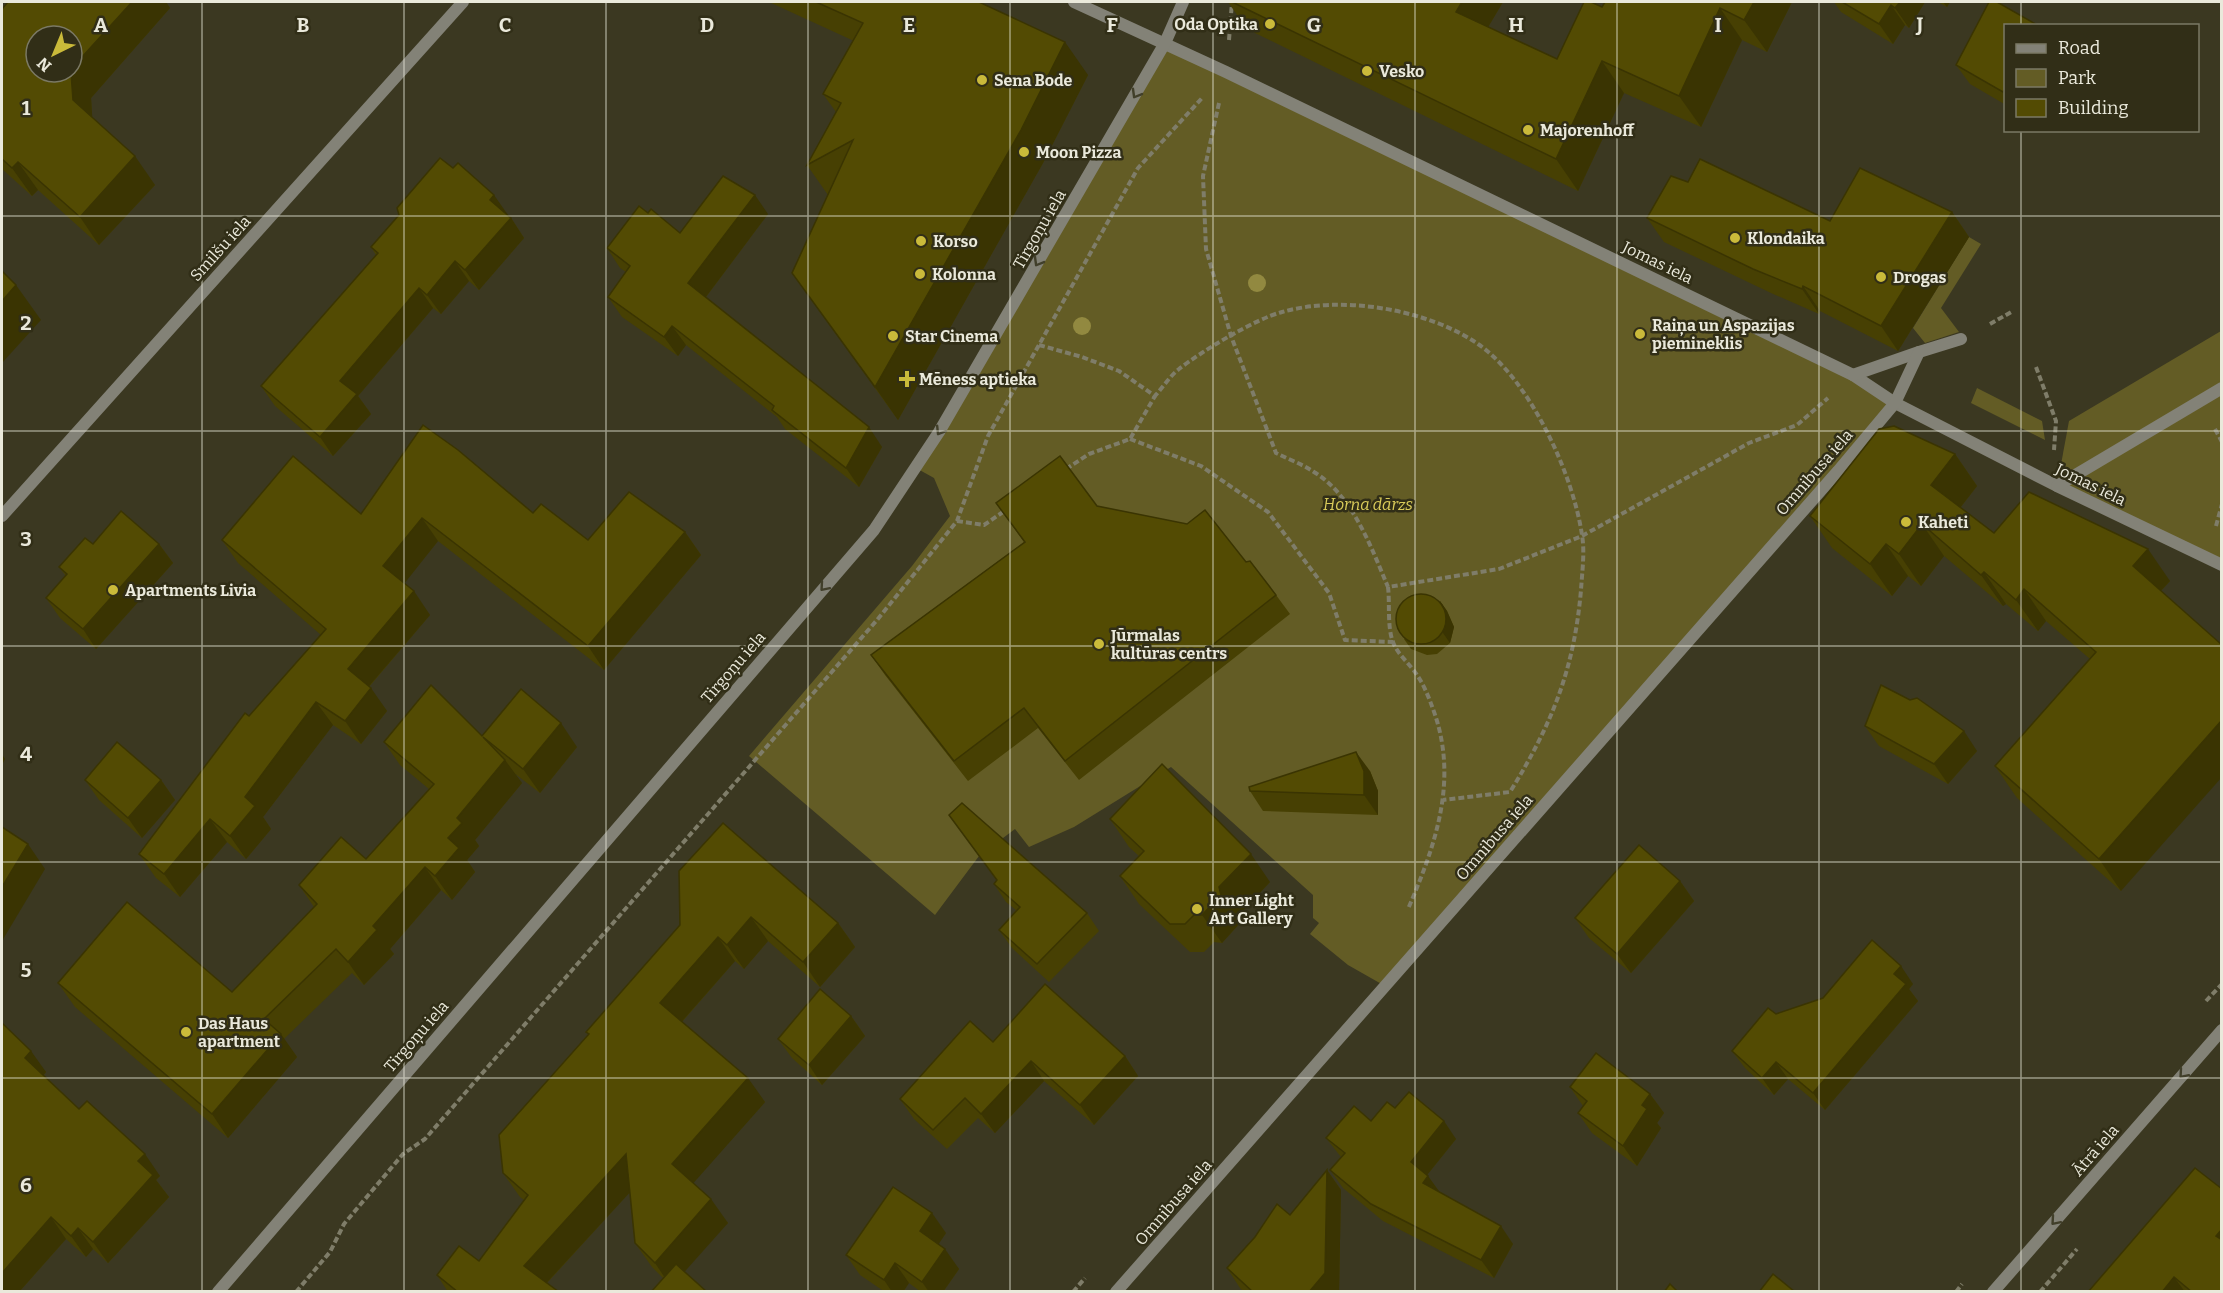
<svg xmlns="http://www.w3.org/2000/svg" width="2223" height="1293" viewBox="0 0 2223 1293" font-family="Bitter,serif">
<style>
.green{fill:#635c25}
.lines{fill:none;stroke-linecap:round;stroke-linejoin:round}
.path{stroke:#7f7d69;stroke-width:4;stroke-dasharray:6 3;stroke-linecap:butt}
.street{stroke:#838277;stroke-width:12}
.tree{fill:#928940}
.wall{fill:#474003}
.shaded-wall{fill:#3a3402}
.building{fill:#534b03;stroke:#3a3402;stroke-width:1.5}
.oneway{stroke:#413f2a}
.grid{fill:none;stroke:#eae9db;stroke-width:1.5;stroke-opacity:0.55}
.poi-dot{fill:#caba3a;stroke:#312e17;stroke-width:2}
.labels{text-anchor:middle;stroke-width:5;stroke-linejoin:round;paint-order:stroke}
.poi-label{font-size:16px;font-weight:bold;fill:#eae9db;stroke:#312e17;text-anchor:start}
.street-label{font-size:16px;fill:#eae9db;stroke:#312e17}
.park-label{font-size:16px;font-style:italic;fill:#dacc5a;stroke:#312e17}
.grid-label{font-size:20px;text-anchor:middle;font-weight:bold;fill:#eae9db;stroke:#312e17;stroke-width:5;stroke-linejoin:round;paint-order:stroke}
</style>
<rect width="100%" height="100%" fill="#3b3821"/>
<!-- green -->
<g class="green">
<path d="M1165 43 1853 375 1895 403 1385 986 1348 965 1310 934 1319 923 1313 918V895L1171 767 1074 827 1029 847 1015 829 979 856 935 915 749 756 912 566 950 516 934 478 916 468Z"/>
<path d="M1969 237 1981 244 1941 308 1959 332 1925 343 1913 328Z"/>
<path d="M2221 331V565L2057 486 2069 421Z"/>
<path d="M1977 388 2042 421 2045 440 1971 403Z"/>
</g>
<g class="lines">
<!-- path -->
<g class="path">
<path d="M1229 40 1232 2"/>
<path d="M1219 103 1203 176 1206 249 1231 336 1276 453C1288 459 1302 464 1314 472 1353 496 1371 547 1388 587L1499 569 1582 536 1749 443 1797 425 1828 398"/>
<path d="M1990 324 2013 311"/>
<path d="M1039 345 1082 357 1119 371 1155 396C1163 387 1170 376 1179 369 1202 351 1255 319 1282 312 1342 295 1427 309 1478 344 1530 380 1573 474 1582 535 1585 552 1582 573 1581 590 1574 670 1552 724 1510 792L1443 800"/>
<path d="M2036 367 2056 421 2054 450"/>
<path d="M2215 429 2222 442"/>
<path d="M1130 439 1201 466 1268 512 1329 593 1345 640 1393 642"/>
<path d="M1066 469 1089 454 1130 439 1155 396"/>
<path d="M957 521 984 525 1006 510"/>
<path d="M2216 526 2222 504"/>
<path d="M1388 587C1390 603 1387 627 1393 642 1397 654 1411 665 1417 675 1424 685 1429 698 1433 709 1459 779 1436 844 1408 909"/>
<path d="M2206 1001 2222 984"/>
<path d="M296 1292 330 1252 344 1224 403 1154 425 1139 877 620 957 521 988 436 1138 168 1203 97"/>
<path d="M1073 1292 1085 1278"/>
<path d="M1956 1292 1962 1284"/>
<path d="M2040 1292 2077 1249"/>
</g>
<!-- street -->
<g class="street">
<path d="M1074 2 1226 72 1853 375 1895 403 2057 486 2222 565"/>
<path d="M1853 375 1919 352"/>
<path d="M2057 486 2222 388"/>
<path d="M2 516 463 2"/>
<path d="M218 1292 874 530 939 432 1165 43 1183 2"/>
<path d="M1116 1292 1838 471 1895 403 1919 352 1961 339"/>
<path d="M1993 1292 2222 1030"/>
</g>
</g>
<!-- trees -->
<g class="tree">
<circle cx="1257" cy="283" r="9"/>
<circle cx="1082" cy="326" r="9"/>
</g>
<!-- wall -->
<g class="wall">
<path d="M8 2H166L170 8 91 98 92 117 155 185 99 245 38 190 32 196 2 169V9Z"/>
<path d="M769 2H979L1088 75 1043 163 898 420 792 273 828 195 807 165 836 112 823 94 854 41Z"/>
<path d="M1228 2H1503L1488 27 1557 59 1602 7 1792 2 1767 52 1742 40 1701 127 1624 93 1578 191 1255 33 1242 22Z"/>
<path d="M1834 2H1925L1909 28 1905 25 1893 44 1841 12Z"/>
<path d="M1938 2H1950L1947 7Z"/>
<path d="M2006 26V105L1970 84 1956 65Z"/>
<path d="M1688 182 1830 221 1952 212 1969 237 1898 351 1820 311 1819 314 1771 293 1664 242 1647 218Z"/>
<path d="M648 213 680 233 768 214 706 297 882 447 859 487 785 429 777 417 686 345 678 356 622 317 608 297 626 272 620 268 607 248Z"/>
<path d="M507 215 511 218 524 238 479 290 469 281 441 314 433 308 358 396 371 414 333 456 275 406 261 386 376 255 371 247 508 215Z"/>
<path d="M1955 454 1977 486 1960 508 1994 533 2170 581 2161 591 2121 891 2017 798 1995 766 2090 659 2046 621 2038 631 2006 604 2003 606 1944 556 1921 586 1908 576 1892 596 1832 548 1810 516Z"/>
<path d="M996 503 1097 506 1246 562 1276 595 1290 614 1079 780 1038 728 968 781 885 675 871 655 1024 542Z"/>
<path d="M533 513 588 540 685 532 701 555 604 670 438 541 404 583 430 615 369 687 387 711 361 744 333 725 263 817 271 829 246 859 227 842 180 897 156 878 139 854 249 716 321 635 238 563 222 540 361 514Z"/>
<path d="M93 544H159L173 563 96 649 60 618 46 598 66 576 59 567Z"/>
<path d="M1440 601 1447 611 1454 627 1450 643 1437 654 1427 655 1411 649 1404 639Z"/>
<path d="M1865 726 1977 751 1948 784 1879 746Z"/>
<path d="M482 736 577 747 540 793 514 773 522 783 475 840 479 846 467 860 475 872 452 900 441 890 390 949 394 954 364 985 352 973 284 1039 297 1057 228 1138 75 1007 58 983 232 992 314 907 299 885 366 859 429 789 400 765 384 742Z"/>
<path d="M1370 771 1378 791V815L1263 811 1250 791Z"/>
<path d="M85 780H161L175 800 142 838 99 800Z"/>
<path d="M949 815 1087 913 1099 931 1049 982 1012 948 999 930 1016 910 1006 902 994 884 997 880Z"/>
<path d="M1110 819 1270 882 1239 915 1240 923 1222 943 1214 942 1204 952H1190L1139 904 1120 876 1139 856 1129 847Z"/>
<path d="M679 871 838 923 855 947 820 987 768 941 744 969 735 961 682 1022 765 1102 693 1183 728 1223 663 1278 652 1267 635 1243 630 1192 547 1283 559 1292H448L437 1275 479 1261 524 1200 520 1197 503 1173 589 1035 586 1032 680 925Z"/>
<path d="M1680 881 1694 901 1631 973 1589 938 1575 918Z"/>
<path d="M1913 984 1909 989 1918 1001 1825 1110 1788 1079 1774 1095 1745 1068 1732 1051 1776 1014Z"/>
<path d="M851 1016 865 1036 822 1085 792 1058 778 1039Z"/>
<path d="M2 1023 46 1072 44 1075 79 1109 160 1176 156 1180 169 1197 108 1263 93 1249 86 1257 66 1239 19 1292H2Z"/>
<path d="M993 1042 1125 1056 1138 1076 1094 1125 1044 1081 995 1133 978 1118 947 1149 914 1119 900 1099Z"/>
<path d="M1570 1087 1650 1094 1664 1113 1657 1123 1661 1128 1637 1166 1592 1133 1578 1113 1583 1106Z"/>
<path d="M1395 1108 1456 1139 1427 1175 1440 1193 1513 1244 1494 1278 1383 1221 1343 1188 1330 1170 1341 1157 1326 1138 1371 1121Z"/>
<path d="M1327 1170 1341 1190 1339 1292H1244L1240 1288 1227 1268 1290 1215Z"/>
<path d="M2222 1189V1292H2088Z"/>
<path d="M946 1233 938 1244 959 1269 943 1292H921L909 1283 903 1292H885L860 1275 846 1255Z"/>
</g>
<!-- shaded-wall -->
<g class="shaded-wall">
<path d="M132 2H166L170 8 91 98 93 128 73 100 71 72H72V68Z"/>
<path d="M1462 2H1503L1478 44 1456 12Z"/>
<path d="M1754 2H1792L1767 52 1744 20Z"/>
<path d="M1900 2H1925L1909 28 1895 8Z"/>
<path d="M1943 2H1950L1947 7Z"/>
<path d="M1891 5 1905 25 1893 44 1879 24Z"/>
<path d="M1720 8 1742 40 1701 127 1679 96Z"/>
<path d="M1065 42 1088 75 1043 163 898 420 875 387Z"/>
<path d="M1602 61 1624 93 1578 191 1556 159Z"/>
<path d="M135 156 155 185 99 245 80 217Z"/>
<path d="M18 162 38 190 32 196 12 168Z"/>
<path d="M494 195 508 215 504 220 490 200Z"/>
<path d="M755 195 768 214 702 302 688 283Z"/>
<path d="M1952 212 1969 237 1898 351 1881 326Z"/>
<path d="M511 218 524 238 479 290 465 270Z"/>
<path d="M455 261 469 281 441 314 427 295Z"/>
<path d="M16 285 41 320 2 363V301Z"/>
<path d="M1803 286 1820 311 1819 314 1802 289Z"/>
<path d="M419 288 433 308 358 396 371 414 333 456 320 437 340 381Z"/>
<path d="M672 326 686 345 678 356 664 337Z"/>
<path d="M869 427 882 447 859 487 846 468Z"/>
<path d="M1955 454 1977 486 1953 517 1931 485Z"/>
<path d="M422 518 438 541 400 589 383 566Z"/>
<path d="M1922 524 1944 556 1921 586 1899 554Z"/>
<path d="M685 532 701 555 604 670 588 646Z"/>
<path d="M159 544 173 563 96 649 83 629Z"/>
<path d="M1886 544 1908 576 1892 596 1870 564Z"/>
<path d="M2148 549 2170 581 2155 597 2133 566Z"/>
<path d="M1984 572 2006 604 2003 606 1981 575Z"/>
<path d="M2024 589 2046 621 2038 631 2016 600Z"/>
<path d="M414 591 430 615 364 692 348 669Z"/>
<path d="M1440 601 1447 611 1454 627 1450 643 1443 633Z"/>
<path d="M371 688 387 711 361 744 345 721Z"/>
<path d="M316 702 333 725 263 817 271 829 246 859 230 836 245 797Z"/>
<path d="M2222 720V777L2121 891 2099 859Z"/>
<path d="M561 723 577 747 540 793 523 769Z"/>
<path d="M1964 731 1977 751 1948 784 1934 764Z"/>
<path d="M1356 752 1370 771 1378 791V815L1364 795Z"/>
<path d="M2 754 5 759 2 765Z"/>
<path d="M505 760 522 783 475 840 479 846 467 860 475 872 452 900 435 876 448 838 457 818Z"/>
<path d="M161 780 175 800 142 838 128 818Z"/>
<path d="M210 819 227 842 180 897 164 874Z"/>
<path d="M28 844 45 869 2 941V887Z"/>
<path d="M1251 854 1270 882 1239 915 1240 923 1222 943 1202 915 1219 887Z"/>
<path d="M425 867 441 890 390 949 394 954 364 985 348 962 373 926Z"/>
<path d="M1680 881 1694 901 1631 973 1617 954Z"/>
<path d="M751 917 768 941 744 969 727 945Z"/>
<path d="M838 923 855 947 820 987 803 962Z"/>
<path d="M718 937 735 961 677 1027 660 1003Z"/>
<path d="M1901 966 1913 984 1909 989 1918 1001 1825 1110 1813 1093 1894 974Z"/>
<path d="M851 1016 865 1036 822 1085 809 1065Z"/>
<path d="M281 1034 297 1057 228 1138 212 1114Z"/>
<path d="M31 1051 46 1072 40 1079 25 1058Z"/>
<path d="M1125 1056 1138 1076 1094 1125 1080 1105Z"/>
<path d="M1031 1061 1044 1081 995 1133 981 1114Z"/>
<path d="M1776 1062 1788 1079 1774 1095 1762 1078Z"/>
<path d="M748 1078 765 1102 689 1188 672 1164Z"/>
<path d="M1650 1094 1664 1113 1657 1123 1661 1128 1637 1166 1623 1146 1642 1105Z"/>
<path d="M1444 1121 1456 1139 1423 1180 1411 1162Z"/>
<path d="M145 1154 160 1176 156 1180 169 1197 108 1263 93 1242 138 1161Z"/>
<path d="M626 1154 643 1178 540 1290 524 1266Z"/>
<path d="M1327 1170 1341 1190 1339 1292H1309Z"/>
<path d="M1428 1176 1441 1194 1423 1183Z"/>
<path d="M711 1199 728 1223 671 1287 655 1263Z"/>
<path d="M932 1213 946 1233 934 1251 920 1231Z"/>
<path d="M51 1217 66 1239 19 1292H2V1273Z"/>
<path d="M1501 1226 1513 1244 1494 1278 1481 1260Z"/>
<path d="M78 1228 93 1249 86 1257 71 1236Z"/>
<path d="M2222 1229V1244L2216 1236Z"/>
<path d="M945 1249 959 1269 943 1292H929L922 1282Z"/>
<path d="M895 1263 909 1283 903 1292H892L884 1280Z"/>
<path d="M2174 1277 2185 1292H2162Z"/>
</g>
<!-- building -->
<g class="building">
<path d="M8 2H132L72 68V36H36V72H71L73 100 135 156 80 217 18 162 12 168 2 159V9Z"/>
<path d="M816 2H979L1065 42 1021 130 875 387 792 273 853 140 807 165 841 103 823 94 863 23Z"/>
<path d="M1232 2H1462L1456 12 1557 59 1584 2H1591L1602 7 1605 2H1754L1744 20 1720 8 1679 96 1602 61 1556 159Z"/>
<path d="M1842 2H1900L1895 8 1891 5 1879 24Z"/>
<path d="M1989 2H1997L2039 26H2006V88L2003 92 1956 65Z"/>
<path d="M440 158 453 168 458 163 494 195 490 200 511 218 465 270 455 261 427 295 419 288 340 381 357 394 320 437 261 386 378 253 371 247 399 215 397 208Z"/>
<path d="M1700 159 1830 221 1860 168 1952 212 1881 326 1803 286 1802 289 1753 269 1647 218 1671 176 1688 182Z"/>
<path d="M723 176 755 195 688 283 869 427 846 468 772 410 774 406 672 326 664 337 608 297 630 266 607 248 639 206 648 213 651 209 680 233Z"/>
<path d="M2 271 16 285 2 301Z"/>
<path d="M423 425 458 450 533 513 541 504 588 540 629 492 685 532 588 646 422 518 383 566 414 591 348 669 371 688 345 721 316 702 245 797 255 806 230 836 210 819 164 874 139 854 245 713 249 716 326 629 222 540 293 456 361 514Z"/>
<path d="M1894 426 1955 454 1931 485 1994 533 2029 492 2148 549 2133 566 2222 645V720L2099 859 1995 766 2096 652 2024 589 2016 600 1984 572 1981 575 1922 524 1899 554 1886 544 1870 564 1810 516 1879 429Z"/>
<path d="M1060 456 1097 506 1187 524 1205 510 1246 562 1250 561 1276 595 1065 761 1024 708 954 761 871 655 1025 542 996 503Z"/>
<path d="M121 511 159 544 83 629 46 598 67 574 59 567 85 538 93 544Z"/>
<circle cx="1421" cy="619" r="25"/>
<path d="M431 685 482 736 521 689 561 723 523 769 483 737 505 760 457 818 462 823 448 838 459 848 435 876 425 867 373 926 377 930 348 962 336 949 264 1019 281 1034 212 1114 58 983 127 902 232 992 317 904 299 885 341 837 366 859 434 784 384 742Z"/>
<path d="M1881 685 1910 700 1917 698 1964 731 1934 764 1865 726Z"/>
<path d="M117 742 161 780 128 818 85 780Z"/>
<path d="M1356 752 1364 771V795L1250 791 1249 787Z"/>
<path d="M1162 764 1251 854 1219 887 1221 895 1202 915H1194L1185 924H1170L1120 876 1144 851 1110 819Z"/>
<path d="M962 803 1087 913 1037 964 999 930 1020 907 994 884 997 880 949 815Z"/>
<path d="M723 823 838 923 803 962 751 917 727 945 718 937 660 1003 748 1078 672 1164 711 1199 655 1263 635 1243 626 1154 524 1266 559 1292H458L437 1275 459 1246 479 1261 528 1195 503 1173 499 1135 589 1034 586 1032 680 925 679 871Z"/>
<path d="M2 827 28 844 2 887Z"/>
<path d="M1639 845 1680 881 1617 954 1575 918Z"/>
<path d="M1872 940 1901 966 1894 974 1906 984 1813 1093 1776 1062 1762 1078 1732 1051 1768 1008 1776 1014 1823 998Z"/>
<path d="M1045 984 1125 1056 1080 1105 1031 1061 981 1114 965 1098 933 1130 900 1099 970 1021 993 1042Z"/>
<path d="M820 989 851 1016 809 1065 778 1039Z"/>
<path d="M2 1023 31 1051 25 1058 79 1109 87 1101 145 1154 138 1161 153 1175 93 1242 78 1228 71 1236 51 1217 2 1273Z"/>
<path d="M1596 1053 1650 1094 1642 1105 1647 1109 1623 1146 1578 1113 1587 1101 1570 1087Z"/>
<path d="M1409 1092 1444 1121 1411 1162 1428 1176 1423 1183 1501 1226 1481 1260 1371 1204 1330 1170 1345 1153 1326 1138 1354 1106 1371 1121 1387 1102 1395 1108Z"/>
<path d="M2195 1168 2222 1189V1229L2216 1236 2222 1240V1292H2192L2174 1277 2162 1292H2088Z"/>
<path d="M1327 1170 1325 1273 1309 1292H1253L1227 1268 1255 1237 1277 1204 1290 1215Z"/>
<path d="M893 1187 932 1213 920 1231 945 1249 922 1282 895 1263 884 1280 846 1255Z"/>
<path d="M676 1264 707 1292H651Z"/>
<path d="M1773 1274 1795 1292H1759Z"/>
<path d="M1670 1284 1678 1292H1664Z"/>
<path d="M2 1287 6 1292H2Z"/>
</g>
<!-- one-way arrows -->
<defs><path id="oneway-chevron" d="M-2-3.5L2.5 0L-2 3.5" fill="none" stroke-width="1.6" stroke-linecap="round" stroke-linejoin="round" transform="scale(1.5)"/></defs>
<g class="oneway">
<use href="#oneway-chevron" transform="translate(1136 94) rotate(120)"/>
<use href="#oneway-chevron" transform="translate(1038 262) rotate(120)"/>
<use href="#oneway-chevron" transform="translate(940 431) rotate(122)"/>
<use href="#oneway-chevron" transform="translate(824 587) rotate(131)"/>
<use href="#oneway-chevron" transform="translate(2183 1074) rotate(131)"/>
<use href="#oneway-chevron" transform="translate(2055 1221) rotate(131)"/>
</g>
<!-- grid -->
<path class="grid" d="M202 2V1292M404 2V1292M606 2V1292M808 2V1292M1010 2V1292M1213 2V1292M1415 2V1292M1617 2V1292M1819 2V1292M2021 2V26M2021 130V1292M2 216H2222M2 431H2222M2 646H2222M2 862H2222M2 1078H2222"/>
<!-- markers -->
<g class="poi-dot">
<circle cx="1270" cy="24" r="6"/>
<circle cx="1367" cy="71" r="6"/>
<circle cx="982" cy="80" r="6"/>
<circle cx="1528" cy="130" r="6"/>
<circle cx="1024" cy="152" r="6"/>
<circle cx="1735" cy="238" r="6"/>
<circle cx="921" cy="241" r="6"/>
<circle cx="920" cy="274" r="6"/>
<circle cx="1881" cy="277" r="6"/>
<circle cx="1640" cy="334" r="6"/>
<circle cx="893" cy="336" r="6"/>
<path d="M904 370h6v6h6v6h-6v6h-6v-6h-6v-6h6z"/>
<circle cx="1906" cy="522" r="6"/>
<circle cx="113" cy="590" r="6"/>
<circle cx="1099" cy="644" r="6"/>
<circle cx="1197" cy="909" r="6"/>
<circle cx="186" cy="1032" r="6"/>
</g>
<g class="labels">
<!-- poi labels -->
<g class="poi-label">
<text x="1258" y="30" text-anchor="end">Oda Optika</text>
<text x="1379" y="77">Vesko</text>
<text x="994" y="86">Sena Bode</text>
<text x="1540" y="136">Majorenhoff</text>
<text x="1036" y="158">Moon Pizza</text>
<text x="1747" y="244">Klondaika</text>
<text x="933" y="247">Korso</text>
<text x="932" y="280">Kolonna</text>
<text x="1893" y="283">Drogas</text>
<text x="1652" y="331">Raiņa un Aspazijas<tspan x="1652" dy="18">piemineklis</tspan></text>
<text x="905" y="342">Star Cinema</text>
<text x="919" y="385">Mēness aptieka</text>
<text x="1918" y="528">Kaheti</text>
<text x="125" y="596">Apartments Livia</text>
<text x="1111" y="641">Jūrmalas<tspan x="1111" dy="18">kultūras centrs</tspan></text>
<text x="1209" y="906">Inner Light<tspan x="1209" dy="18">Art Gallery</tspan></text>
<text x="198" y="1029">Das Haus<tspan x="198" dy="18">apartment</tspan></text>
</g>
<!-- street labels -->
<g class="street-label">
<text transform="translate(1039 229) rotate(-60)" y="6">Tirgoņu iela</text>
<text transform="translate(220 248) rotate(-48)" y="6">Smilšu iela</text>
<text transform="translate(1658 262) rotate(26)" y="6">Jomas iela</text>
<text transform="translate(1814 472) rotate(-49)" y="6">Omnibusa iela</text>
<text transform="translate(2091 484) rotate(26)" y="6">Jomas iela</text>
<text transform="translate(733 667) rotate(-49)" y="6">Tirgoņu iela</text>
<text transform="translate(1494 837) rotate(-49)" y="6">Omnibusa iela</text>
<text transform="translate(416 1036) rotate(-49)" y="6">Tirgoņu iela</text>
<text transform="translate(2095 1150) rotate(-49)" y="6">Ātrā iela</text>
<text transform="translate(1173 1202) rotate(-49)" y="6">Omnibusa iela</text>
</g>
<!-- park labels -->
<g class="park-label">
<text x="1368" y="510">Horna dārzs</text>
</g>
</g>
<g class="grid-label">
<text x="101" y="32">A</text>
<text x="303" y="32">B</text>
<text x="505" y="32">C</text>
<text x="707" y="32">D</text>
<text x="909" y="32">E</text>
<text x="1112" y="32">F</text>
<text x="1314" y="32">G</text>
<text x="1516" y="32">H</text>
<text x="1718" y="32">I</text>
<text x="1920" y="32">J</text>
<text x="26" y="115">1</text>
<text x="26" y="330">2</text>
<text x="26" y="546">3</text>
<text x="26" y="761">4</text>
<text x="26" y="977">5</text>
<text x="26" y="1192">6</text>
</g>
<!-- border -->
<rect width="2223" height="1293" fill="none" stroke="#eae9db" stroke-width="6"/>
<!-- legend -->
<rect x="2004" y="24" width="195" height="108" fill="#312e17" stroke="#7b7965" stroke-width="1.5"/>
<rect x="2016" y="44" width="30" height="9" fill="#838277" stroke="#7b7965" stroke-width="1.5"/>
<text x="2058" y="54" font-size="18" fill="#eae9db">Road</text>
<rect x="2016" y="69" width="30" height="18" fill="#635c25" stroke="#7b7965" stroke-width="1.5"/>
<text x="2058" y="84" font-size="18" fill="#eae9db">Park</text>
<rect x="2016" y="99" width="30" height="18" fill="#534b03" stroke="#7b7965" stroke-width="1.5"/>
<text x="2058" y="114" font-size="18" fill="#eae9db">Building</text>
<!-- north arrow -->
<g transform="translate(54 54) rotate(223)"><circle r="28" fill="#312e17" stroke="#7b7965" stroke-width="1.5"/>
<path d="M0-4.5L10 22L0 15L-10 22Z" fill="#caba3a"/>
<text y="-9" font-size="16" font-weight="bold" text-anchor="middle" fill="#eae9db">N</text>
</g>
</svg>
